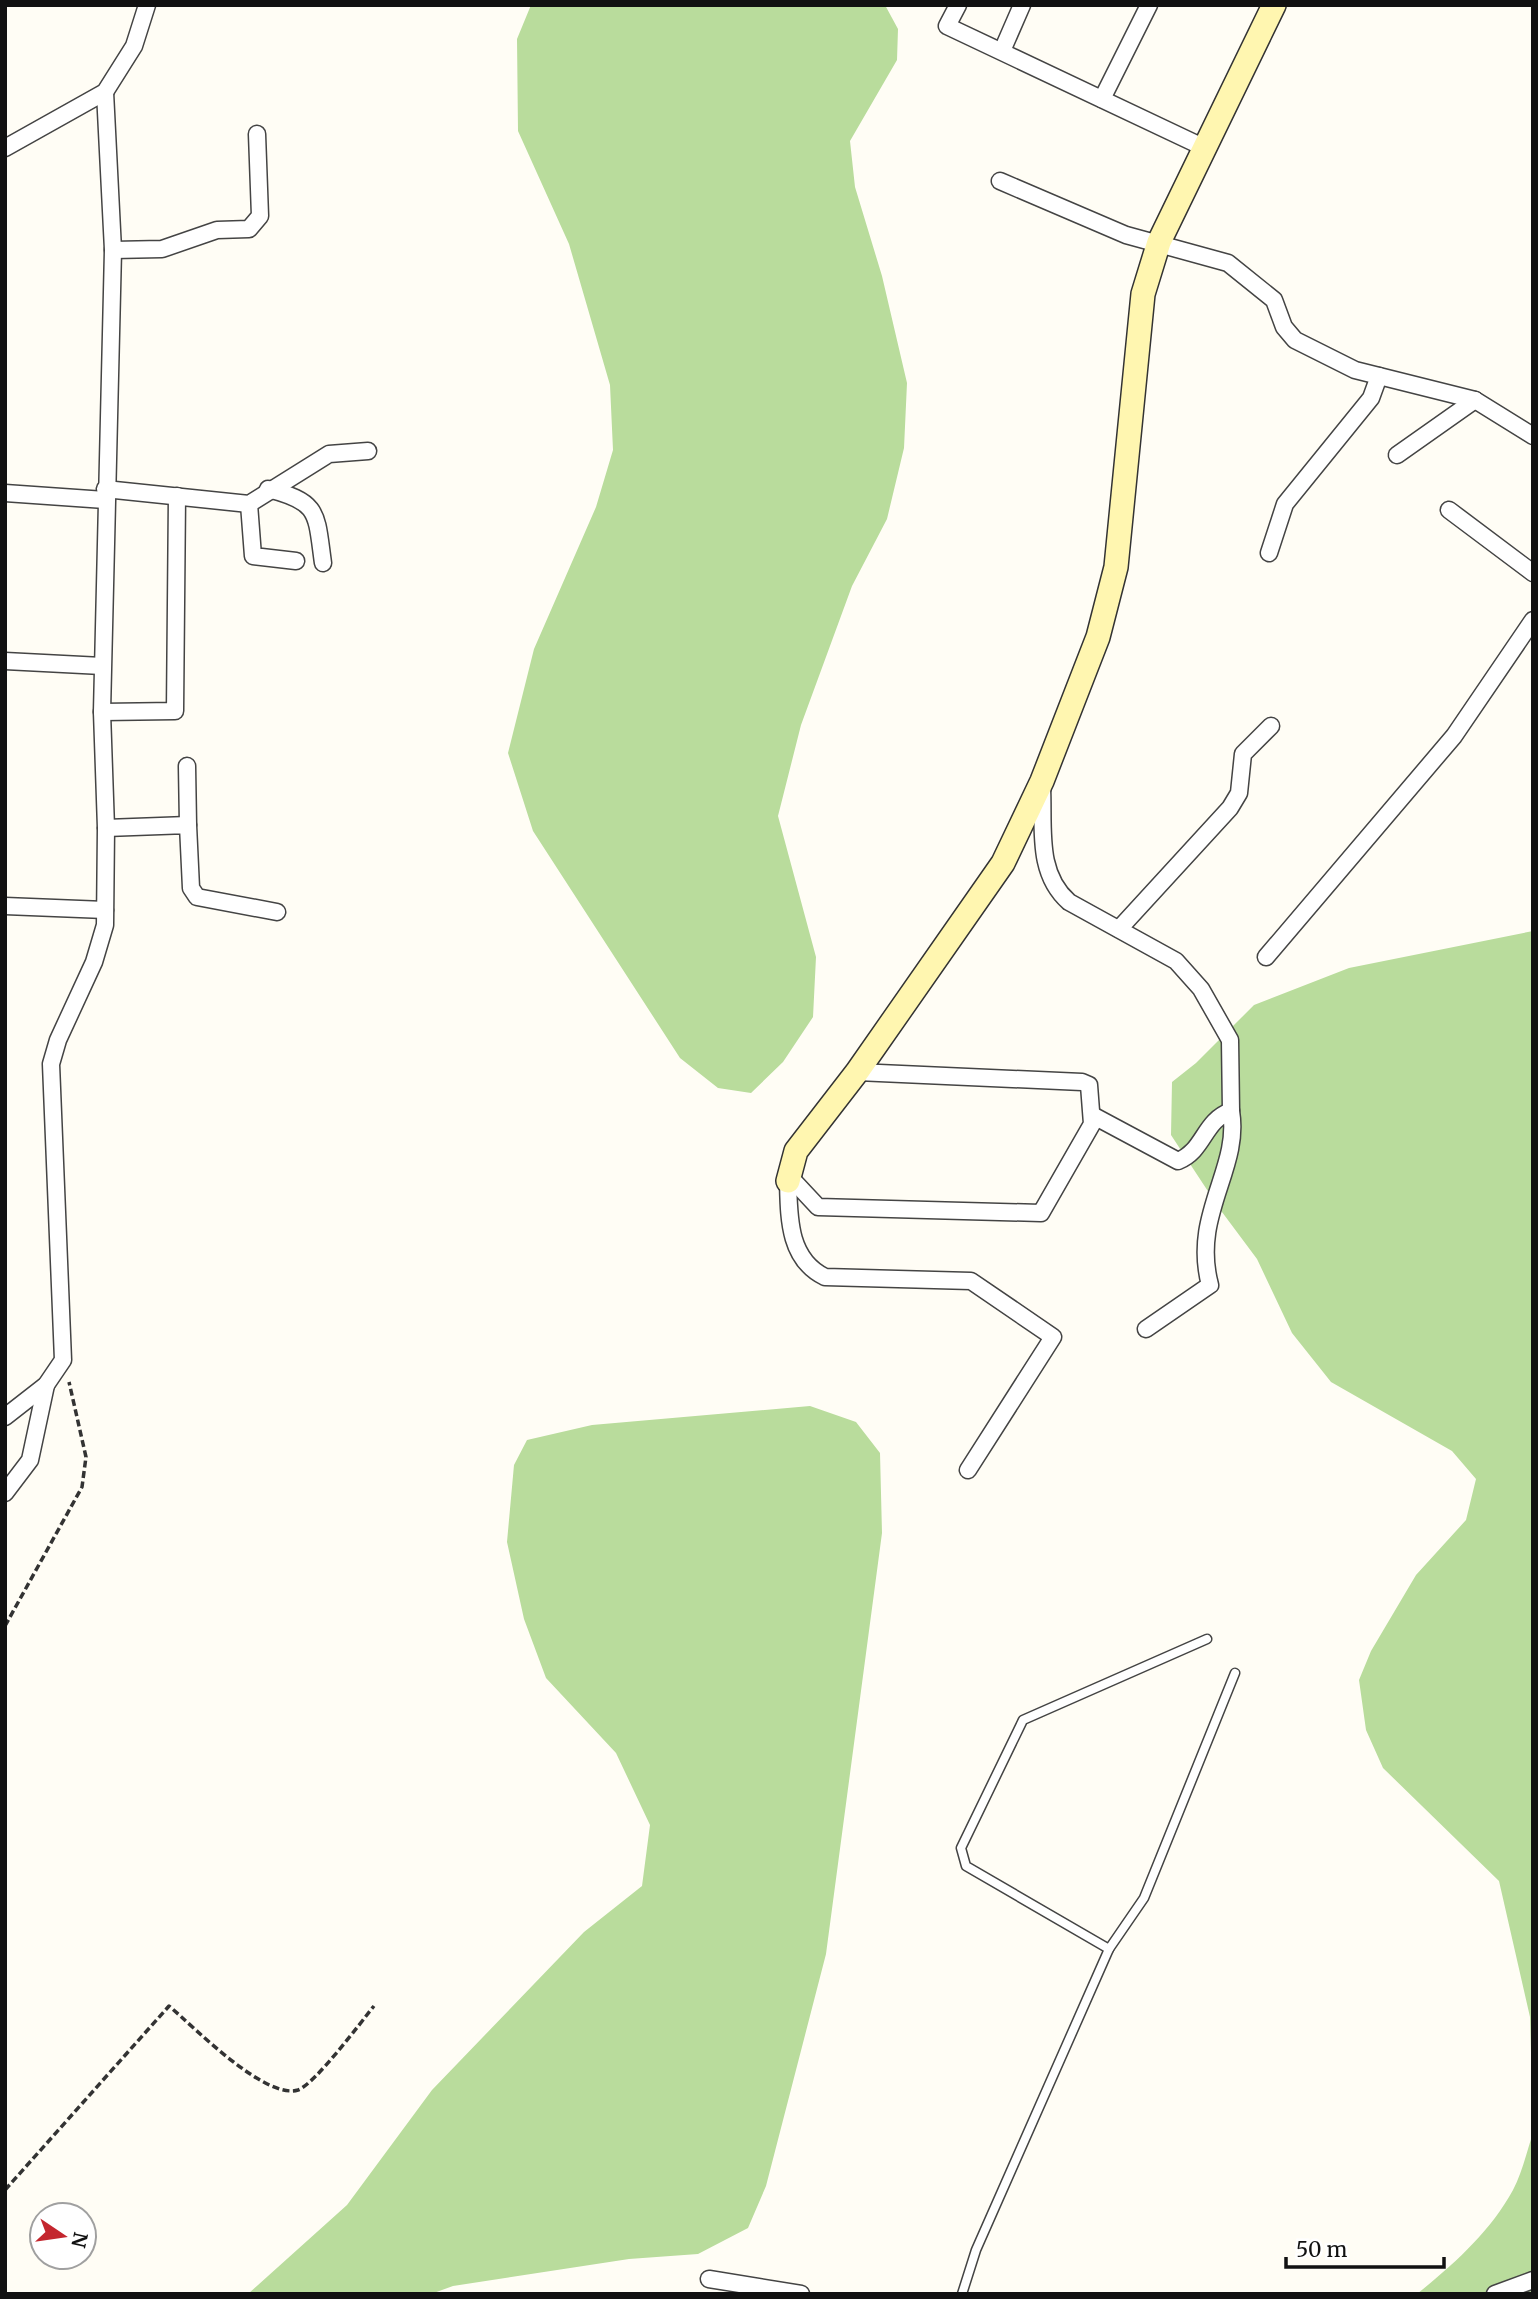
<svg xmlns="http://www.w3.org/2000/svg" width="1538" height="2299" viewBox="0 0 1538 2299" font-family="Merriweather,serif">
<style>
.forest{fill:#b9dc9c}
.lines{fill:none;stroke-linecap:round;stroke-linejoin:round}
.lane-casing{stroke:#444;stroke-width:11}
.street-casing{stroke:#444;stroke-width:19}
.secondary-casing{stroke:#333;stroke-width:26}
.path{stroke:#333;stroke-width:3.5;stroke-dasharray:7 3.5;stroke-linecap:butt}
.lane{stroke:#fff;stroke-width:8}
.street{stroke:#fff;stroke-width:16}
.secondary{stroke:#fff6b0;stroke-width:23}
</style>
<rect width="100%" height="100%" fill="#fffdf5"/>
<!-- forest -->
<g class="forest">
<path d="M531 5H885L898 29 897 60 850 141 855 187 882 276 907 383 904 448 887 519 852 586 801 725 778 816 816 957 813 1017 783 1062 751 1093 718 1088 680 1058 533 831 508 753 534 649 596 507 613 450 610 385 569 244 518 131 517 39Z"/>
<path d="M1533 931V2124L1530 2017 1499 1881 1383 1768 1366 1730 1359 1680 1371 1651 1416 1575 1466 1520 1476 1479 1452 1451 1331 1382 1292 1333 1257 1259 1219 1208 1171 1135 1172 1082 1196 1063 1254 1005 1349 968Z"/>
<path d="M810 1406 856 1422 880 1453 882 1533 826 1954 766 2186 748 2228 698 2254 629 2259 453 2286 431 2294H248L347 2205 432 2090 584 1932 642 1886 650 1825 616 1753 546 1678 524 1619 507 1542 514 1465 527 1440 592 1425Z"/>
<path d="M1533 2133V2294H1417C1454 2264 1490 2232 1513 2190 1522 2173 1527 2151 1533 2133Z"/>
</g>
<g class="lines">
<defs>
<g id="lane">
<path d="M1109 1949 966 1866 961 1848 1023 1720 1207 1639"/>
<path d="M962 2294 976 2250 1109 1949 1144 1898 1235 1673"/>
</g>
<g id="street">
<path d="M958 5 947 26 1205 148"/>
<path d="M1002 51 1022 5"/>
<path d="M1102 99 1149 5"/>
<path d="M5 148 105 92 134 46 147 5"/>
<path d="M1000 181 1126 235 1228 263 1274 300 1284 327 1295 340 1355 370 1475 400 1533 436"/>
<path d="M113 250 162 249 217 230 249 229 260 216 257 134"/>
<path d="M1397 455 1475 400"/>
<path d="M105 489 249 504 329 454 368 451"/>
<path d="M268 489C320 502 316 513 323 563"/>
<path d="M5 493 105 500"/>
<path d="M249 504 253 556 296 561"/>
<path d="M1449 510 1533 573"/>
<path d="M1269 553 1285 504 1371 398 1379 376"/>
<path d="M5 661 102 666"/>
<path d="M102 712 175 711 177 496"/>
<path d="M187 766 188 825"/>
<path d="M1042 787C1044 828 1036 873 1069 902L1176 961 1201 989 1230 1040 1231 1111"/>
<path d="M106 828 188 825 191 888 197 897 277 912"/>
<path d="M5 906 105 910"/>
<path d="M1119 929 1230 808 1239 793 1243 754 1271 726"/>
<path d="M1266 957 1454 736 1533 620"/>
<path d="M1092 1115 1178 1161C1205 1150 1203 1121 1231 1111 1241 1169 1191 1214 1210 1285L1146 1329"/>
<path d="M789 1176 818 1207 1041 1213 1092 1124 1089 1085 1082 1082 857 1072"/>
<path d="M788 1181C789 1217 788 1259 825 1277L971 1281 1053 1337 968 1470"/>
<path d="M5 1417 46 1385 63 1360 51 1064 58 1040 94 962 105 925 106 828 102 712 113 250 105 92"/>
<path d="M5 1493 30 1460 46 1385"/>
<path d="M709 2279 801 2294"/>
<path d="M1495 2294 1533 2280"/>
</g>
<path id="secondary" d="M788 1181 796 1151 857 1072 1003 863 1042 781 1098 637 1116 567 1143 294 1159 242 1274 5"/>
</defs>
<!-- lane casing -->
<use href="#lane" class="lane-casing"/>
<!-- street casing -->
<use href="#street" class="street-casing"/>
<!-- secondary casing -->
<use href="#secondary" class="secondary-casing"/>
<!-- path -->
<g class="path">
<path d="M5 1626 82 1487 86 1457 69 1382"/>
<path d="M5 2190 169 2006C194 2027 265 2100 298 2090 315 2084 361 2022 374 2006"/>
</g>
<!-- lane -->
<use href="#lane" class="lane"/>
<!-- street -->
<use href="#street" class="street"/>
<!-- secondary -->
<use href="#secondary" class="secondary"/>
</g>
<!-- border -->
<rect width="1538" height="2299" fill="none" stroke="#111111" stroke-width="14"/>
<!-- north arrow -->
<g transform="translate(63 2236) rotate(103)"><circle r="33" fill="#ffffff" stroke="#a0a0a0" stroke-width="2"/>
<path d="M0-5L12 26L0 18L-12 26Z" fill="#c4262e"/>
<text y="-10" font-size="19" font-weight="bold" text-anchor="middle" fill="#111111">N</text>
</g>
<!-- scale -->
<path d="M1286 2257v10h158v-10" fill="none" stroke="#111111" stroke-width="3.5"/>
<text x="1296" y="2257" font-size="21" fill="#111111" stroke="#ffffff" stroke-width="5" paint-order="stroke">50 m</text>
</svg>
